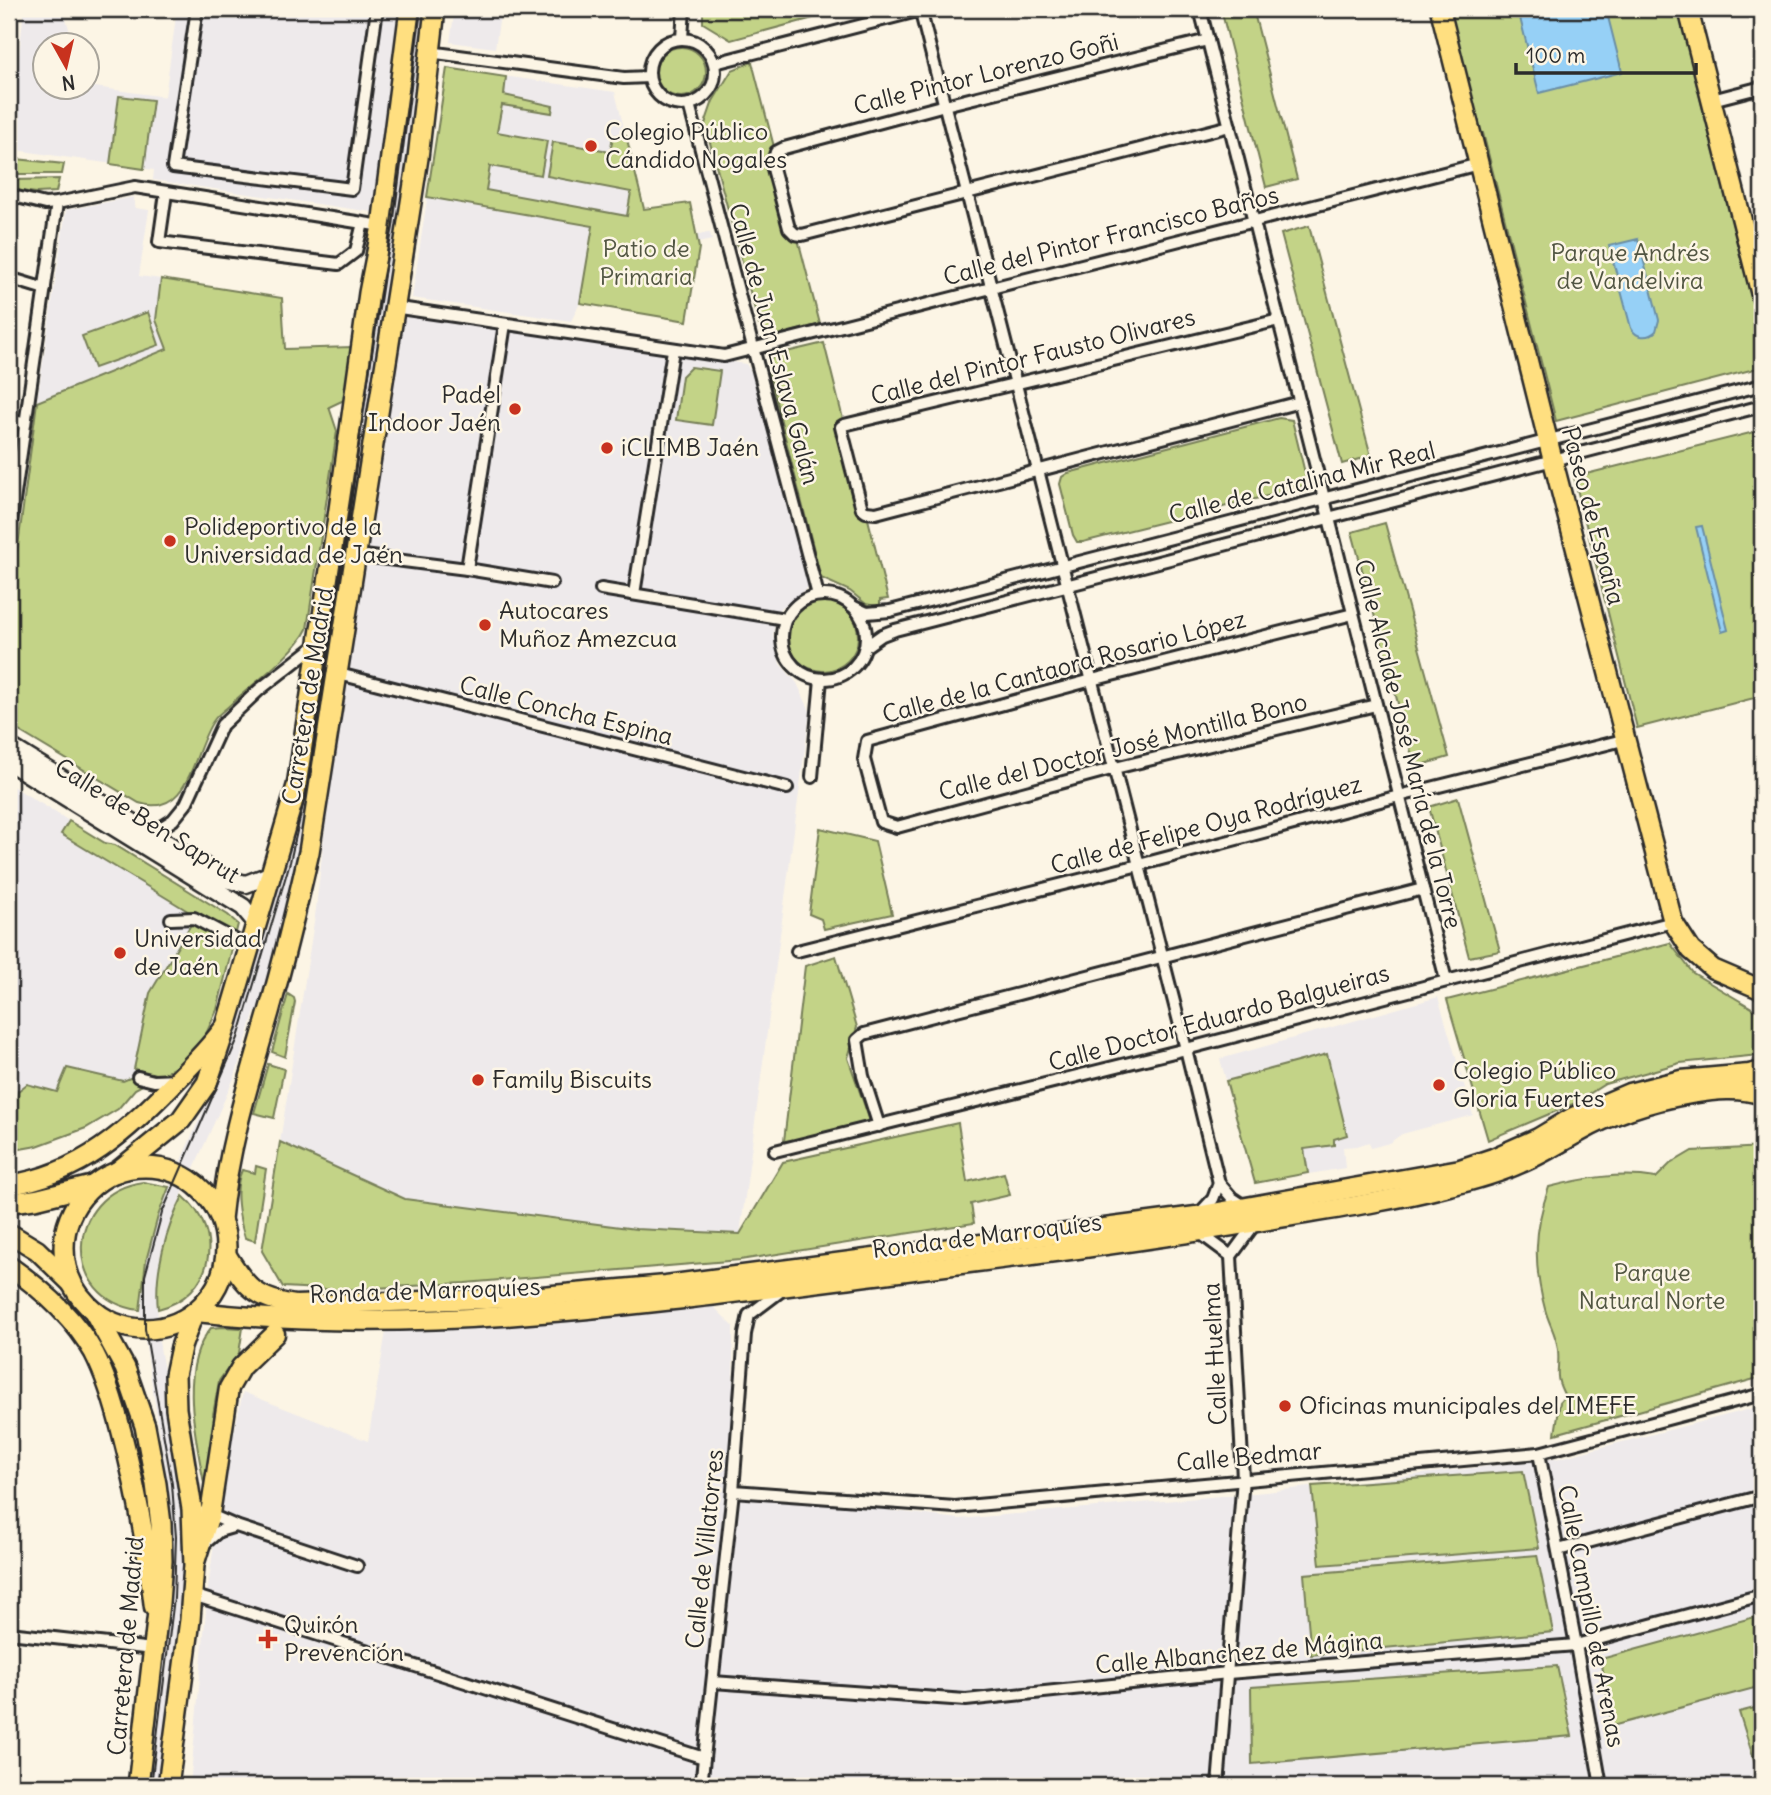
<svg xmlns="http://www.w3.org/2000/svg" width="1771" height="1795" viewBox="0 0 1771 1795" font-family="Delius,sans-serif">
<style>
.built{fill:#eeeaeb}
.green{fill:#c3d387;stroke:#777f59;stroke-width:2}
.water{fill:#96d0f6;stroke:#6b8ea5;stroke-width:2}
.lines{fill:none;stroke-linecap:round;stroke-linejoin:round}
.street-casing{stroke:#2b2b2b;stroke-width:16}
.secondary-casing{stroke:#2b2b2b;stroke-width:21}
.primary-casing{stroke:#2b2b2b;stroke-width:23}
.highway-casing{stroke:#2b2b2b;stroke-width:24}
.street{stroke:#fcf5e5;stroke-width:10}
.secondary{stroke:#fcf5e5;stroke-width:16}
.primary{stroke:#ffdf80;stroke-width:18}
.highway{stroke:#ffdf80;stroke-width:19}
.tram{stroke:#2b2b2b;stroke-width:2}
.poi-dot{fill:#c8321e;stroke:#fcf5e5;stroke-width:2.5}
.labels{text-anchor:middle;stroke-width:5;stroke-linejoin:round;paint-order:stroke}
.street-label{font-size:24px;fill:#2b2b2b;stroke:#fcf5e5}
.poi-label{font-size:24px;fill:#2b2b2b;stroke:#fcf5e5;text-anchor:start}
.park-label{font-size:24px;fill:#515542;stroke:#fcf5e5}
</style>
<rect width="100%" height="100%" fill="#fcf5e5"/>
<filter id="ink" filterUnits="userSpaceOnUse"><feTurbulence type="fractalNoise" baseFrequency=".0143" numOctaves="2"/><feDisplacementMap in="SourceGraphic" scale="14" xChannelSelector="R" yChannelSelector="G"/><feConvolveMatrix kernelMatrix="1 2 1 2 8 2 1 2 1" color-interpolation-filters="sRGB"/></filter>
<g filter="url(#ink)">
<!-- built -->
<g class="built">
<path d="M24 9H63L74 45 46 46V88L88 86 165 97 177 9H399L372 212 153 180 154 170 9 149Z"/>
<path d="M417 9H430L411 156 305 842 280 931 275 968 261 1011H255L235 1076 177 1206 163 1255 157 1285 158 1335 185 1499 188 1554 163 1786H145L172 1591V1531L167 1479 140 1310 146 1261 158 1216 169 1187 233 1043 244 1007 239 1005 260 930 268 931 274 902 287 862 282 858Z"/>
<path d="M455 9H501L495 48 450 42Z"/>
<path d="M447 68 615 92 644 209 689 202 697 234 710 233 712 240 698 243 687 321 580 303 571 321 412 298Z"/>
<path d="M133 197 135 208 149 210 139 276 161 279 156 320 167 349 37 401 66 210Z"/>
<path d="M401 312 746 364 758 382 811 585 777 611 773 635 780 664 797 683 810 711 740 1234 636 1229 405 1199 280 1142 316 909 347 629Z"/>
<path d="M9 784 105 843 115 845 228 915 238 924 217 1010 205 1036 171 1071 135 1089 118 1109 86 1128 37 1146 13 1151H9Z"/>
<path d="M1438 997 1473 1115 1402 1134 1389 1143 1371 1148 1369 1142 1357 1146 1343 1147 1345 1168 1255 1183 1220 1059Z"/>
<path d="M714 1307 733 1326V1491L959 1519 1266 1492 1560 1458 1762 1406V1786H190L208 1589 220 1496 243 1392 368 1441 386 1331Z"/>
</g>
<!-- green -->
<g class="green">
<path d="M703 9H847L731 40 703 23Z"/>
<path d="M1221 9H1253L1297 179 1266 187Z"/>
<path d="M1448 9H1680L1697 77 1695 78 1762 339V367L1556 421 1483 133H1480Z"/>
<circle cx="681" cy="72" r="25"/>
<path d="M752 62 820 324 777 336 766 334 759 325 705 124 713 101 732 70Z"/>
<path d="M447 68 506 77 504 95 553 106 552 113 502 105 497 132 547 141 541 175 490 166 486 190 627 216 631 192 547 176 553 142 603 150 610 153 613 136 626 135 644 209 690 203 699 248 687 321 580 303 593 226 427 197Z"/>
<path d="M119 96 153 100 144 169 110 164Z"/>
<path d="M16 159 64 164 62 174H15Z"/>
<path d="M59 179 56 192 37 193 11 190 13 180Z"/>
<path d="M1309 226 1371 456 1342 464 1281 234Z"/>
<path d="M161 279 282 298 285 349 352 347 344 400 329 407 337 431 307 629C295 654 251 685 230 705 225 710 218 714 214 720 193 748 191 819 139 803L9 725V594L19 538 37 402 167 349 156 320Z"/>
<path d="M148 312 159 345 94 368 82 336Z"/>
<path d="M824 343 888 599 880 600V607L866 604 850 591 821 578 769 374V362L774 355Z"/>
<path d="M691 367 720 371 712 425 676 420 682 376Z"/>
<path d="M1279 418 1292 420 1306 477 1305 484 1299 488 1083 542H1077L1073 535 1060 484 1062 477 1068 473Z"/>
<path d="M1762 430V696L1637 728 1574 477Z"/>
<path d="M1385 523 1449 757 1415 767 1352 532Z"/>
<circle cx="823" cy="636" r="35"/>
<path d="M1458 798 1500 951 1469 957 1429 807Z"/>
<path d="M69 821 105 843 115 845 228 915 238 924 217 1010 205 1036 181 1064 135 1089 118 1109 86 1128 37 1146 9 1151V1129H13L18 1091 27 1084 57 1092 67 1068 123 1081 140 1074 142 1071 134 1069 150 993 196 916 61 834Z"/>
<path d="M820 828 875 841 892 914 824 929 821 919 809 914Z"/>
<path d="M1670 943 1693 973 1762 1014V1051L1759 1055 1680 1063 1605 1084 1573 1104 1488 1140 1447 1000Z"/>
<path d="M836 956 857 1027 848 1058 871 1124 808 1139 784 1141 805 966Z"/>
<path d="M288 994 294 998 295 1002 285 1057 272 1052Z"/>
<path d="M1327 1054 1347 1135 1334 1139V1145L1304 1149 1308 1173 1255 1183 1226 1081Z"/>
<path d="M268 1064 284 1069 274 1118 254 1113Z"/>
<path d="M958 1123 967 1182 1004 1173 1010 1195 971 1204 974 1223 740 1260 465 1283 339 1290 283 1287 262 1251 280 1142 405 1199 636 1229 740 1234 783 1162Z"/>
<path d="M1762 1147V1377L1555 1434 1560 1402 1565 1396C1553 1374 1560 1372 1558 1350 1557 1336 1548 1322 1545 1309 1533 1265 1534 1229 1549 1187 1584 1178 1620 1172 1656 1178L1670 1164 1692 1151Z"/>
<path d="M256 1166 266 1169 255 1241 245 1238C239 1219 233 1189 242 1170L255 1173Z"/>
<path d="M143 1182 169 1187 158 1216 146 1261 140 1310C60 1300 64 1193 143 1182Z"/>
<path d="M183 1196C225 1232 214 1295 158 1309 154 1272 166 1229 183 1196Z"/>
<path d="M222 1327 243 1328 239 1353 219 1381 213 1415 218 1416 207 1500C199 1450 175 1370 211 1328Z"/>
<path d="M1523 1471 1539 1548 1320 1565 1312 1486Z"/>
<path d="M1537 1555 1553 1632 1311 1655 1304 1574Z"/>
<path d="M1762 1615V1686L1612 1726 1601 1659Z"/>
<path d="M1557 1666 1572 1736 1252 1764 1251 1687Z"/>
<path d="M1762 1706V1782H1761L1739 1712Z"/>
</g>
<!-- water -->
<g class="water">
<path d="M1538 9H1606L1622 72 1539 93 1519 14Z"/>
<path d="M1638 239 1659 320 1656 331C1648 339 1636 338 1631 328L1609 246Z"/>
<path d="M1702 526 1728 630 1722 632 1696 527Z"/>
</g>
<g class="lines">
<defs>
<g id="street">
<path d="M197 9 173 167 352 189 377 9"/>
<path d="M920 9 1186 1049 1219 1183 1232 1198 1244 1206"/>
<path d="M1200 9 1446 980"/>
<path d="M682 38 684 9"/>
<circle cx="682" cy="72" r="33"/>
<path d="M1208 40 945 105 784 148 776 152 772 165 789 228 795 234 802 235 1230 126"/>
<path d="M429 52 624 78 649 77"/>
<path d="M715 63 925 9"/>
<path d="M1712 100 1762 87"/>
<path d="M689 104 818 595"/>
<path d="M166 193 159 242 339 264 356 251 363 223"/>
<path d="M9 195 45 204 57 203 135 187 382 226"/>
<path d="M9 278 45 289"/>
<path d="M393 307 724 356 1479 164"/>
<path d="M1279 320 844 425 841 427 842 431 862 509 866 512 876 513 1300 402"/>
<path d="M9 421 25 423"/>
<path d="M9 536 57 203"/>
<path d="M356 555 467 569 552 583"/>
<path d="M467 569 505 324"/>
<path d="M601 589 785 619"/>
<path d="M634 594 673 350"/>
<circle cx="824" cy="637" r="42"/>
<path d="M852 606 867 613 890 611 1762 385"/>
<path d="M1353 614 1092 680 867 741 864 759 881 822 897 827 1115 768 1376 705"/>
<path d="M865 647 882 635 895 630 1762 406"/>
<path d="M335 673 787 788"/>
<path d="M812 777 821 679"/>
<path d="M151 834 173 820 186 804 222 725 259 690 319 643"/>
<path d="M171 919 194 918 241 943"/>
<path d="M797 951 1139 865 1399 796 1627 739"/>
<path d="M138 1077 154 1081 177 1080"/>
<path d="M879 1126 863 1076 857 1040 864 1034 1423 889"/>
<path d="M775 1151 1186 1049 1673 922"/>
<path d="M1200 1213 1213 1199 1219 1183"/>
<path d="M1200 1233 1231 1256"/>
<path d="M1231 1256 1256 1222"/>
<path d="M1539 1453 1576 1645 1601 1786"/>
<path d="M733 1491 955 1507 1539 1453 1762 1394"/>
<path d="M204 1512 236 1526 357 1566"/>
<path d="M203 1545 219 1531 236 1526"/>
<path d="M1558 1550 1762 1496"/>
<path d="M193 1595 704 1758"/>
<path d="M9 1633 153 1649"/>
<path d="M713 1682 966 1700 1228 1673 1576 1645 1762 1595"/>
<path d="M701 1786 733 1491 745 1334 749 1315 782 1290"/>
<path d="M1218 1786 1243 1478 1231 1256"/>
</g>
<g id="secondary">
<path d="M9 746 225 879 246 884 272 874"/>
<path d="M9 762 243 907 257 924"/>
</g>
<g id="primary">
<path d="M1440 9 1551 453 1673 922 1691 950 1713 969 1762 990"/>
<path d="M1688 9 1762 299"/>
<path d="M9 1185C82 1174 126 1132 176 1081 193 1064 209 1048 223 1029"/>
<path d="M9 1203 37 1199 94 1185"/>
<path d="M9 1233 37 1250 71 1283"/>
<path d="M226 1254C246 1287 256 1299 295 1305L519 1298 666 1285 1196 1216 1460 1169 1493 1158 1538 1138 1573 1117 1629 1093 1681 1080 1749 1074 1762 1071"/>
<path d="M9 1266C42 1289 74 1317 94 1353 107 1378 115 1406 122 1434 137 1491 147 1549 154 1607"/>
<path d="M196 1312C430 1338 667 1301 899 1272 1026 1256 1153 1240 1280 1218 1335 1209 1391 1201 1445 1187 1471 1181 1497 1174 1521 1163 1541 1155 1559 1143 1578 1133 1613 1113 1651 1101 1691 1094 1715 1090 1739 1087 1762 1095"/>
<path d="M195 1562 210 1514 229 1388 241 1367 275 1334"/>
</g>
<g id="highway">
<circle cx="145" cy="1248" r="81"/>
<path d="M117 1172 181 1120 207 1083 227 1023 297 786 337 524 369 293 382 226 410 9"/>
<path d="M221 1219C228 1147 249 1081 269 1012 284 959 297 905 309 852L418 158 435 9"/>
<path d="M95 1313 125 1368 145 1426 156 1484 161 1524 162 1561 159 1603 138 1786"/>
<path d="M168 1786 190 1620 194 1565 192 1509 176 1409 175 1375 181 1347 193 1314"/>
</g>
</defs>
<!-- street casing -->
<use href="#street" class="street-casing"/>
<!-- secondary casing -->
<use href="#secondary" class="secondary-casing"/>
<!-- primary casing -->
<use href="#primary" class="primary-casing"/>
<!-- highway casing -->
<use href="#highway" class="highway-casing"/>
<!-- street -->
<use href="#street" class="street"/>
<!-- secondary -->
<use href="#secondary" class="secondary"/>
<!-- primary -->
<use href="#primary" class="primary"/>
<!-- highway -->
<use href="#highway" class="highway"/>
<!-- tram -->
<path class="tram" d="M151 1786 174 1598 176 1537 172 1484 145 1329V1276L162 1213 238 1038 290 862 305 796 383 282 420 9"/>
</g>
</g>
<!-- markers -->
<g class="poi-dot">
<circle cx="591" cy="146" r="7"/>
<circle cx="515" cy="409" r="7"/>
<circle cx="607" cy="448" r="7"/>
<circle cx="170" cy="541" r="7"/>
<circle cx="485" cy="625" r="7"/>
<circle cx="120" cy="953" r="7"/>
<circle cx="478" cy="1080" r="7"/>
<circle cx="1439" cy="1085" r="7"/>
<circle cx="1285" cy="1406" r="7"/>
<path d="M264.5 1628.5h7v7h7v7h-7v7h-7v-7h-7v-7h7z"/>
</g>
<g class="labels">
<!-- street labels -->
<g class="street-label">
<text transform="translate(986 74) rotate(-14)" y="8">Calle Pintor Lorenzo Goñi</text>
<text transform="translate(1111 236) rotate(-14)" y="8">Calle del Pintor Francisco Baños</text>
<text transform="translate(774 344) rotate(75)" y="8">Calle de Juan Eslava Galán</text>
<text transform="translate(1033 357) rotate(-14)" y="8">Calle del Pintor Fausto Olivares</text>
<text transform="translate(1302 483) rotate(-14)" y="8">Calle de Catalina Mir Real</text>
<text transform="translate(1593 516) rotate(75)" y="8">Paseo de España</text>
<text transform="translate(1064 667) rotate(-15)" y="8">Calle de la Cantaora Rosario López</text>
<text transform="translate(308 696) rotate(-81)" y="8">Carretera de Madrid</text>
<text transform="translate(566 711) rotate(14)" y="8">Calle Concha Espina</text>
<text transform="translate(1408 744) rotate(76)" y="8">Calle Alcalde José María de la Torre</text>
<text transform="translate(1123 747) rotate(-14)" y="8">Calle del Doctor José Montilla Bono</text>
<text transform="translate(147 821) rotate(32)" y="8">Calle de Ben Saprut</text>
<text transform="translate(1206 825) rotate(-15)" y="8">Calle de Felipe Oya Rodríguez</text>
<text transform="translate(1219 1018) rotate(-15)" y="8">Calle Doctor Eduardo Balgueiras</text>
<text transform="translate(987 1236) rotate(-7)" y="8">Ronda de Marroquíes</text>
<text transform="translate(425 1291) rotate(-2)" y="8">Ronda de Marroquíes</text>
<text transform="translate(1215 1354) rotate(-93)" y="8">Calle Huelma</text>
<text transform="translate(1249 1457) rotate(-5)" y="8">Calle Bedmar</text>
<text transform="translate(705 1549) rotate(-84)" y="8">Calle de Villatorres</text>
<text transform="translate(1591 1616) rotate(79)" y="8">Calle Campillo de Arenas</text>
<text transform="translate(126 1646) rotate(-85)" y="8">Carretera de Madrid</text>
<text transform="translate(1239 1653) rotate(-5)" y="8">Calle Albanchez de Mágina</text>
</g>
<!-- poi labels -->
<g class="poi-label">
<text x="605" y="140">Colegio Público<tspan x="605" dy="28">Cándido Nogales</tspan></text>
<text x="501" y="403" text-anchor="end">Padel<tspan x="501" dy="28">Indoor Jaén</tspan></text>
<text x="621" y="456">iCLIMB Jaén</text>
<text x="184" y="535">Polideportivo de la<tspan x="184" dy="28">Universidad de Jaén</tspan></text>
<text x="499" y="619">Autocares<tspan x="499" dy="28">Muñoz Amezcua</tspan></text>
<text x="134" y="947">Universidad<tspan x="134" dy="28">de Jaén</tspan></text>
<text x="1453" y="1079">Colegio Público<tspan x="1453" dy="28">Gloria Fuertes</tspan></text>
<text x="492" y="1088">Family Biscuits</text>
<text x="1299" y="1414">Oficinas municipales del IMEFE</text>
<text x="284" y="1633">Quirón<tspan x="284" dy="28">Prevención</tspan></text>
</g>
<!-- park labels -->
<g class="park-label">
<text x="646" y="257">Patio de<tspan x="646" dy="28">Primaria</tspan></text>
<text x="1630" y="261">Parque Andrés<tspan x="1630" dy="28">de Vandelvira</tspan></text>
<text x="1652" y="1281">Parque<tspan x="1652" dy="28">Natural Norte</tspan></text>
</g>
</g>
<!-- margin -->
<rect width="1771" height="1795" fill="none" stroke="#fcf5e5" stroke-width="35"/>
<rect x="18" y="18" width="1736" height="1760" fill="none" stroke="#2b2b2b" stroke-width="2.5" filter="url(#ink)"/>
<!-- north arrow -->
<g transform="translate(66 66) rotate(172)"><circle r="33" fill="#fcf5e5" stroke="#a8a49b" stroke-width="2"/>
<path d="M0-5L12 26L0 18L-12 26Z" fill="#c8321e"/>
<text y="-10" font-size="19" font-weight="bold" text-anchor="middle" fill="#2b2b2b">N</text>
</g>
<!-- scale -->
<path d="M1516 63v10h180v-10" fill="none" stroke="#2b2b2b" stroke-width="3.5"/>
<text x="1526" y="63" font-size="21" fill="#2b2b2b" stroke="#fcf5e5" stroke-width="5" paint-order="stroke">100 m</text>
</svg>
